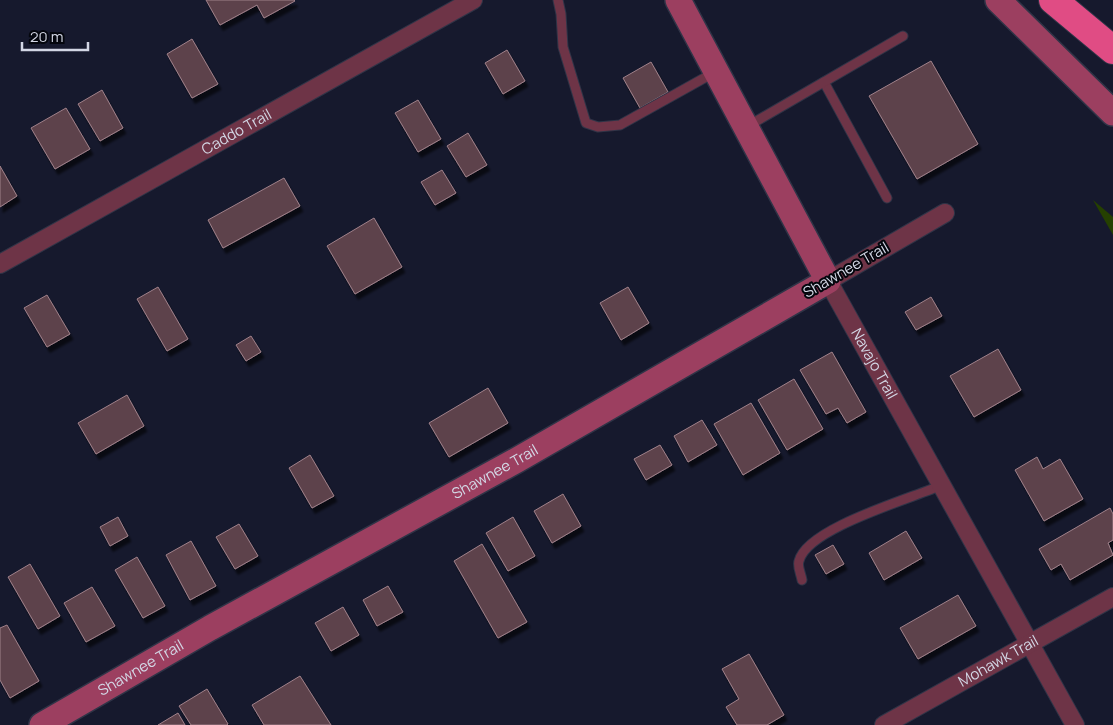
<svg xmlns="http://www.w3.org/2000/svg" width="1113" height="725" viewBox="0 0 1113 725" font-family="Manrope,sans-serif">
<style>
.green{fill:#254001}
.building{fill:#5d424b;stroke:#a0818a;filter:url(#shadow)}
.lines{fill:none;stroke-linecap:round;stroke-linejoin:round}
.lane-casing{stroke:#303447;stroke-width:11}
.street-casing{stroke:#303447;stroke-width:20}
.secondary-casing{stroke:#303447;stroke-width:28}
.highway-casing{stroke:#303447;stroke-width:30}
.lane{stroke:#6e3447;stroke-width:9}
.street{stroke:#6e3447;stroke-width:18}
.secondary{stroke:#9c3f60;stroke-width:25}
.highway{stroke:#e04c84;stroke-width:28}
.labels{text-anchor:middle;stroke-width:4;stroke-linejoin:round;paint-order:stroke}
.street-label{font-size:15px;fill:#d3d7e5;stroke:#04060d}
</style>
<defs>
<filter id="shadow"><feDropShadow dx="3" dy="5.5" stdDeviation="1" flood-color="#0009"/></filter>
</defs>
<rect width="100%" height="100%" fill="#16192d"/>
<!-- green -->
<path class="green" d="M1093 200 1113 217V235Z"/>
<!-- building -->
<g class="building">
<path d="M206 0H294L295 1 264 18 257 5 220 25Z"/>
<path d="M192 39 218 84 192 98 167 54Z"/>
<path d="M507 50 525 81 503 94 485 63Z"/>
<path d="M931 61 978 144 917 179 869 96Z"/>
<path d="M651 62 668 92 640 108 623 78Z"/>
<path d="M102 90 123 128 100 141 78 104Z"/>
<path d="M418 100 441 139 418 152 395 113Z"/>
<path d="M66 108 90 149 55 169 31 128Z"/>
<path d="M468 133 487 165 466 177 447 146Z"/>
<path d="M0 166 17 196 0 207Z"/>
<path d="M442 170 456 193 435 205 421 182Z"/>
<path d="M284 178 300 206 223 248 208 220Z"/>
<path d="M374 218 402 267 355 294 327 246Z"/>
<path d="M158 287 188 339 167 351 137 299Z"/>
<path d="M628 287 649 323 621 340 600 303Z"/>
<path d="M47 295 70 334 47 347 24 308Z"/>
<path d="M931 297 942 316 916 330 905 312Z"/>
<path d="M251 336 261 352 246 361 236 345Z"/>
<path d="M998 349 1021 390 974 417 950 376Z"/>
<path d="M832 352 866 412 847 423 838 408 826 414 800 370Z"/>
<path d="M794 379 823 429 787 450 758 400Z"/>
<path d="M488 388 508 423 449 457 429 423Z"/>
<path d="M127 395 144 426 96 454 78 423Z"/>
<path d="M751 403 780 453 743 475 714 424Z"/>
<path d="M702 420 717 445 688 462 674 436Z"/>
<path d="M660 445 672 465 646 480 634 459Z"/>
<path d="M310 455 334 496 312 508 289 468Z"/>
<path d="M1037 457 1043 469 1060 459 1083 499 1044 521 1015 470Z"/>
<path d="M563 494 581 526 552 543 534 511Z"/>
<path d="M1110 508 1113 514V540L1108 543 1113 555 1070 580 1061 564 1051 570 1039 549Z"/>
<path d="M118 517 128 536 110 546 100 527Z"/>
<path d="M513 517 535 556 508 571 486 533Z"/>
<path d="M239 524 258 556 235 569 216 537Z"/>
<path d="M906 531 922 558 884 580 869 553Z"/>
<path d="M191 541 216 586 190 600 166 555Z"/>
<path d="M482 544 527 622 498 638 454 561Z"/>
<path d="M833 545 844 564 826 574 815 555Z"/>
<path d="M137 557 165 606 143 618 115 570Z"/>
<path d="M30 564 60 616 38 629 8 577Z"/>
<path d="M388 586 403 612 377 626 363 600Z"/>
<path d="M92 587 115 626 86 642 64 603Z"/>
<path d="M958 595 976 626 918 659 900 628Z"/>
<path d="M343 607 359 635 331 651 315 623Z"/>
<path d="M7 625 39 681 10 698 0 680V628Z"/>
<path d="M749 654 784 715 767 725H737L726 707 739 699 722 669Z"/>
<path d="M300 676 331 725H264L252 705Z"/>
<path d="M207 689 228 724 227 725H191L179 706Z"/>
<path d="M178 713 185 725H158Z"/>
</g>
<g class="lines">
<defs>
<g id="lane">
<path d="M558 0 561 14 563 47 586 123 598 127 620 125 715 72"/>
<path d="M824 82 887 198"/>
<path d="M748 126 903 36"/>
<path d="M802 580C801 574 797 566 799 561 807 528 910 499 942 485"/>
</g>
<g id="street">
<path id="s1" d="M945 213 828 281 1075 725"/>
<path id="s2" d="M0 264 473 0"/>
<path id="s3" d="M884 725 1113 597"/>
</g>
<g id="secondary">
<path d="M998 0 1113 113"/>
<path id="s4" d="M42 725 210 628 517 460 828 281 678 0"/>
</g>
<path id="highway" d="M1053 0 1113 50"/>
</defs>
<!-- lane casing -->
<use href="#lane" class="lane-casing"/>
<!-- street casing -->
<use href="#street" class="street-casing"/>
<!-- secondary casing -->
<use href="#secondary" class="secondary-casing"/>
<!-- highway casing -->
<use href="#highway" class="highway-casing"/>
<!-- lane -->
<use href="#lane" class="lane"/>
<!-- street -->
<use href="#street" class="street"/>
<!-- secondary -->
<use href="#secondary" class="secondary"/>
<!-- highway -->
<use href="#highway" class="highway"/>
</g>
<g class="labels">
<!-- street labels -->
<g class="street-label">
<text dy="5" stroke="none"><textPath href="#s2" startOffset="271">Caddo Trail</textPath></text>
<text transform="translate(846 270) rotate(-30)" y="5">Shawnee Trail</text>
<text dy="5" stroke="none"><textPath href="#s1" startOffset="230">Navajo Trail</textPath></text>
<text dy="5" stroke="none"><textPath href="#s4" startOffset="519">Shawnee Trail</textPath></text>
<text dy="5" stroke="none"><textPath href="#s3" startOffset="131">Mohawk Trail</textPath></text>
<text dy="5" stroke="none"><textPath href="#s4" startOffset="114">Shawnee Trail</textPath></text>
</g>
</g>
<!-- scale -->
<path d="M22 42v8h66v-8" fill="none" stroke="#d3d7e5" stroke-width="2.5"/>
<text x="30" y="42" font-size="15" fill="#d3d7e5" stroke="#04060d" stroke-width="4" paint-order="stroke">20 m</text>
</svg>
